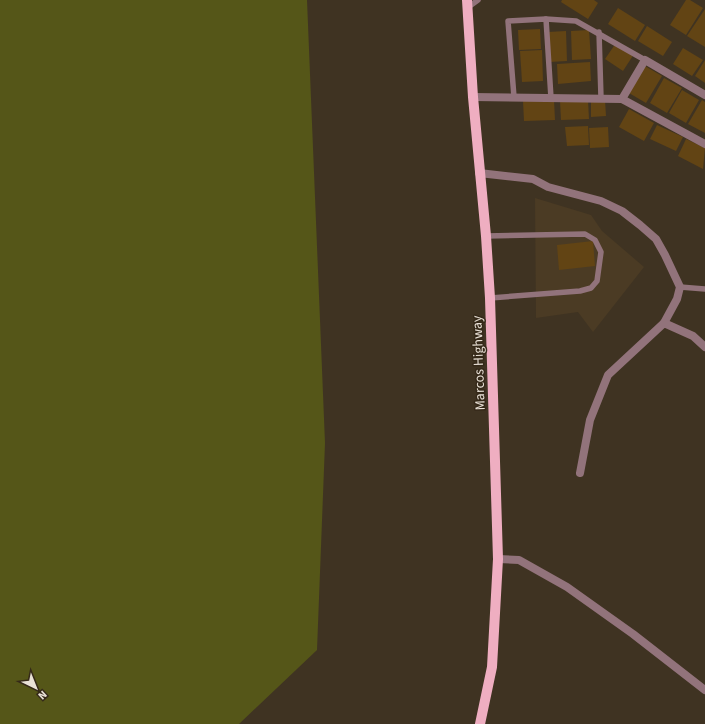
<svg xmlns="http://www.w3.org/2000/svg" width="705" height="724" viewBox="0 0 705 724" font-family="'Source Sans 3',sans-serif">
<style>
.built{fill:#4b3b24}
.green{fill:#555618}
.building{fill:#624414}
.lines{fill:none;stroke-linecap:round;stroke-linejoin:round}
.lane{stroke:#92737b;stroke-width:5.5}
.street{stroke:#92737b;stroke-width:8}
.primary{stroke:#efaec1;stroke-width:10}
.labels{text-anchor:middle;stroke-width:3;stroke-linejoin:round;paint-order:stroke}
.street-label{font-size:14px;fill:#e9e1d7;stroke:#352919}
</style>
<rect width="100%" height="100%" fill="#3f3322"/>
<!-- built -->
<path class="built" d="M535 198 591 215 602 231 644 267 593 332 578 312 536 318Z"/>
<!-- green -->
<path class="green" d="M0 0H307L325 443 317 650 239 724H0Z"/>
<!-- building -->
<g class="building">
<path d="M562 0H594L598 3 588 19 561 2Z"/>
<path d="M686 0H690L703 8 686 35 670 25Z"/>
<path d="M618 8 645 25 635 41 608 24Z"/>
<path d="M705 9V47L687 36Z"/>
<path d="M647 26 672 42 663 56 638 41Z"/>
<path d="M540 29 541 49 519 50 518 30Z"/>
<path d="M589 30 591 59 572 60 571 31Z"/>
<path d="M566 31 567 61 549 62 548 32Z"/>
<path d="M616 43 634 54 623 71 605 59Z"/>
<path d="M683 48 703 60 692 76 673 64Z"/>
<path d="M542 50 543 81 522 82 520 51Z"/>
<path d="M705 60V83L695 76Z"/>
<path d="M590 62 591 81 558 84 557 64Z"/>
<path d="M645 66 662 76 646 103 629 93Z"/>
<path d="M664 78 682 88 667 113 650 103Z"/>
<path d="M682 90 699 100 686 123 669 113Z"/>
<path d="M554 100 555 120 524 121 523 101Z"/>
<path d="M588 100 589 119 561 120 560 101Z"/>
<path d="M605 100 606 116 591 117V101Z"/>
<path d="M702 100 705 102V133L688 124Z"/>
<path d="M629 109 654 123 644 141 619 127Z"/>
<path d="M657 125 683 137 676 151 650 139Z"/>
<path d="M588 126 589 145 567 146 565 127Z"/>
<path d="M608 127 609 147 590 148 589 128Z"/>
<path d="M686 139 705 148 703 169 678 156Z"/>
<path d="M593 241 595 266 559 270 557 245Z"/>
</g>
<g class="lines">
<!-- lane -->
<g class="lane">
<path d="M467 8 478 0"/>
<path d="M546 19 551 98"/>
<path d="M599 32 601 98"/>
<path d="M514 97 508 21 546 19 576 21 645 60"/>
<path d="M486 236 585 234 595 240 601 252 597 281 591 288 580 291 490 298"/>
<path d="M680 287 705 289"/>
</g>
<!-- street -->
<g class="street">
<path d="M473 97 622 99 705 144"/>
<path d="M622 99 645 60 705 95"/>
<path d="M479 173 533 179 548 187 601 201 622 211 640 225 656 239 665 255 680 287 677 299 664 323"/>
<path d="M580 473 590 420 608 375 664 323 693 336 705 347"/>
<path d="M498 559 519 560 567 587 633 634 705 690"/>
</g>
<!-- primary -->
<path class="primary" d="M467 0 473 97 486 236 490 298 498 559 492 667 480 724"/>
</g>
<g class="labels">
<!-- street labels -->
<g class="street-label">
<text transform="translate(478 363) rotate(-92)" y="5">Marcos Highway</text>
</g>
</g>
<!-- north arrow -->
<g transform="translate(36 688) rotate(137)" stroke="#352919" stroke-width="3" paint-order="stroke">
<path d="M0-3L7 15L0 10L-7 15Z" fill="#e9e1d7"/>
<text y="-6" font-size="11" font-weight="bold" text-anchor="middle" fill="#e9e1d7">N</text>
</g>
</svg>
